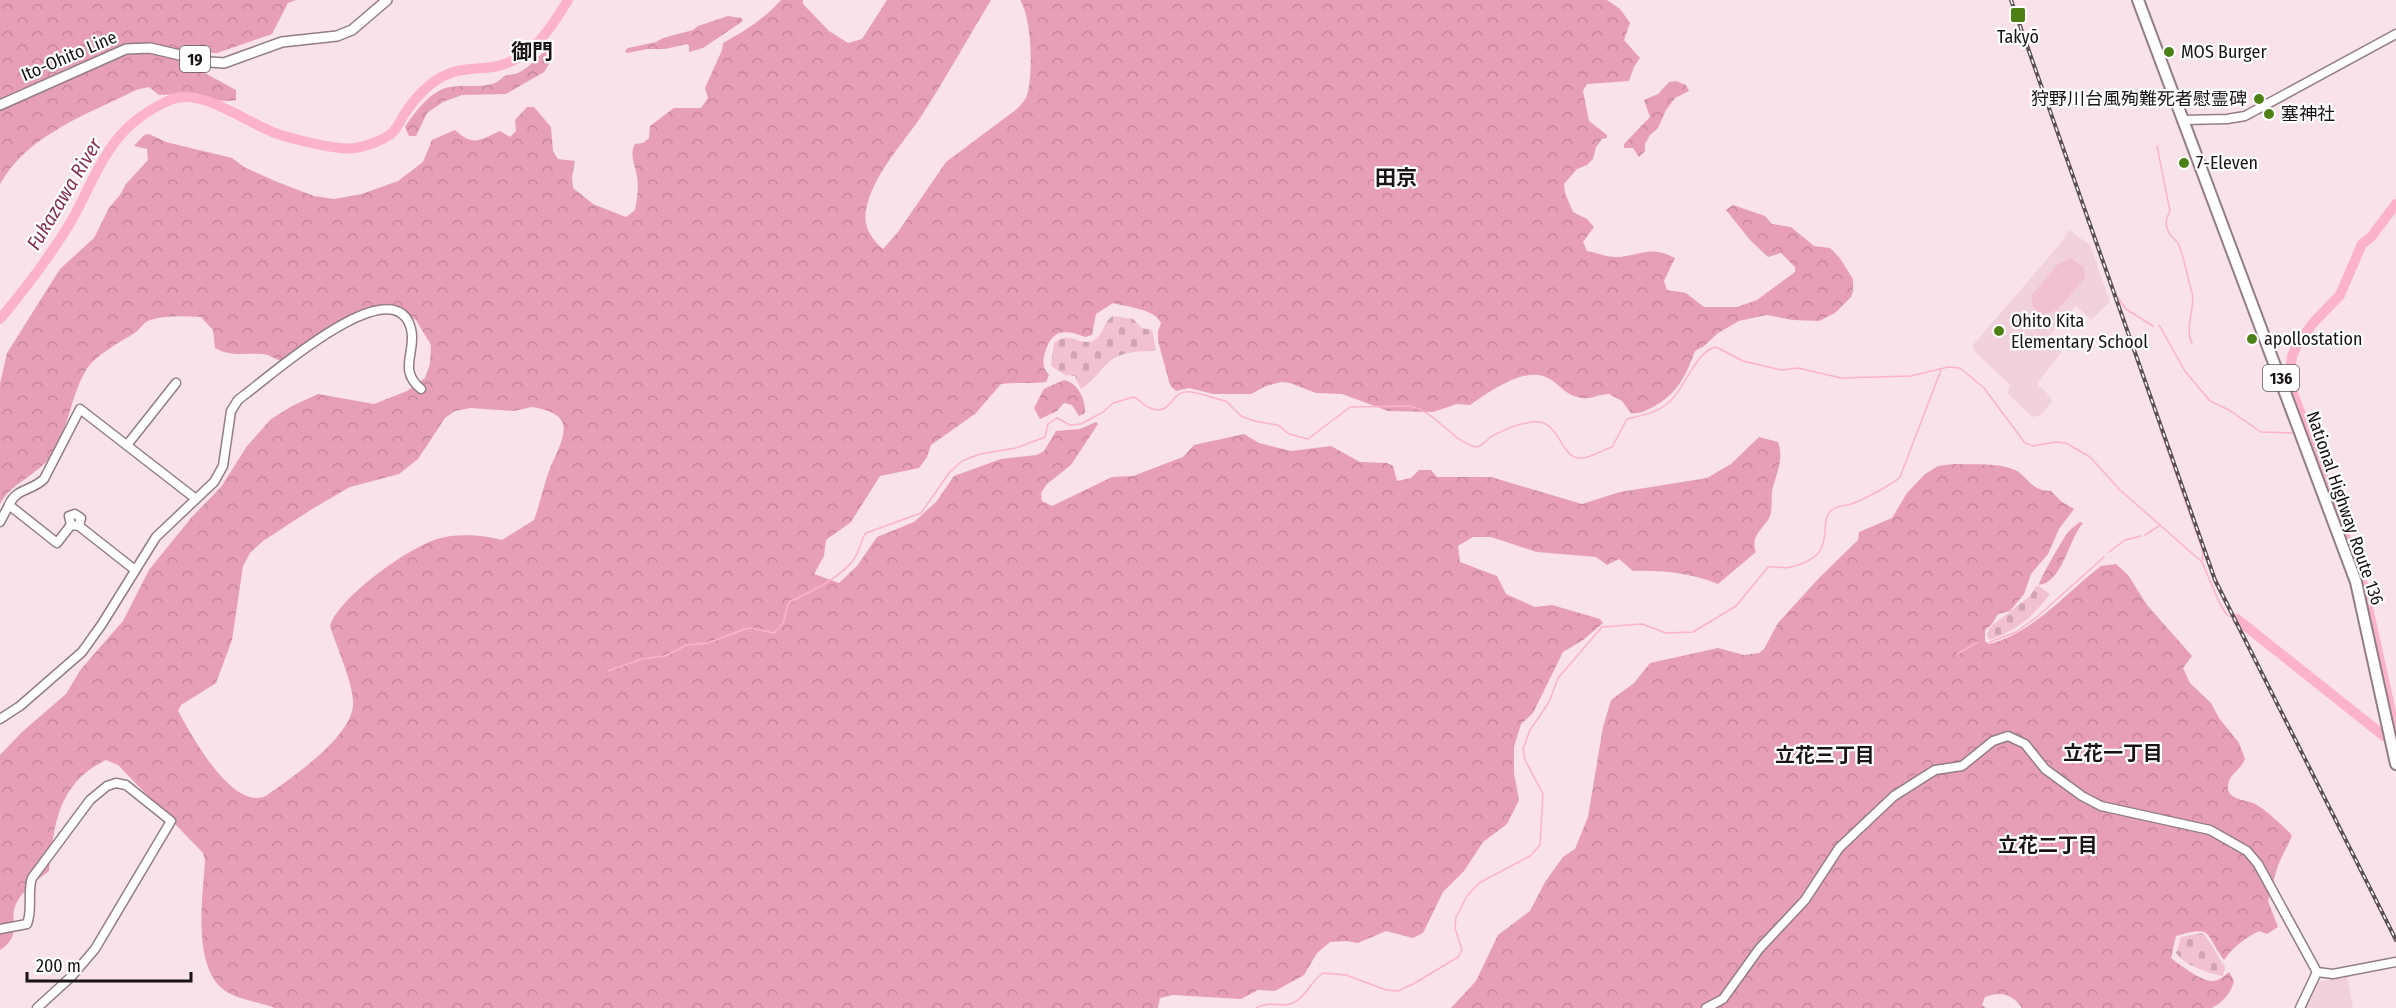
<svg xmlns="http://www.w3.org/2000/svg" width="2396" height="1008" viewBox="0 0 2396 1008" font-family="'Fira Sans Condensed','Noto Sans JP',sans-serif">
<style>
.built{fill:#f1d2dc}
.forest{fill:url(#forest-crowns);fill-rule:evenodd}
.cemetery{fill:url(#cemetery-stones)}
.garden{fill:#f2c1d1}
.lines{fill:none;stroke-linecap:round;stroke-linejoin:round}
.stream{stroke:#fdb2cc;stroke-width:1.5}
.river{stroke:#fdb2cc;stroke-width:10}
.secondary-casing{stroke:#927e84;stroke-width:11}
.primary-casing{stroke:#927e84;stroke-width:12}
.highway-casing{stroke:#927e84;stroke-width:14}
.secondary{stroke:#fff;stroke-width:8}
.primary{stroke:#fff;stroke-width:9}
.highway{stroke:#fff;stroke-width:10}
.rail-casing{stroke:#5c5053;stroke-width:4}
.rail{stroke:#fff;stroke-width:1.5;stroke-dasharray:4.5;stroke-linecap:butt}
.poi-dot{fill:#4c8015;stroke:#fff;stroke-width:2}
.labels{text-anchor:middle;stroke-width:4.5;stroke-linejoin:round;paint-order:stroke}
.shield{fill:#fff;stroke:#5f5a5c;stroke-width:1.5}
.shield-label{font-size:16px;font-weight:bold;fill:#1b1416}
.poi-label{font-size:18px;fill:#1b1416;stroke:#fff;text-anchor:start}
.street-label{font-size:18px;fill:#1b1416;stroke:#fff}
.water-label{font-size:20px;font-style:italic;fill:#853054;stroke:#fff}
.neighbourhood-label{font-size:20px;font-weight:bold;fill:#1b1416;stroke:#fff}
.quarter-label{font-size:21px;font-weight:bold;fill:#1b1416;stroke:#fff}
</style>
<defs>
<pattern id="forest-crowns" width="20" height="18" patternUnits="userSpaceOnUse" patternTransform="scale(1.5)"><rect width="20" height="18" fill="#e79eb7"/><path d="M2 6a3 3 0 1 1 6 0M12 15a3 3 0 1 1 6 0" fill="none" stroke="#c6879d"/></pattern>
<pattern id="cemetery-stones" width="16" height="16" patternUnits="userSpaceOnUse" patternTransform="scale(1.5)"><rect width="16" height="16" fill="#f2c1d1"/><path d="M2 7V4a2 2 0 0 1 4 0v3zM10 15v-3a2 2 0 0 1 4 0v3z" fill="#cfa5b3"/></pattern>
</defs>
<rect width="100%" height="100%" fill="#f9e2e9"/>
<!-- built -->
<g class="built">
<path d="M2069 230 2090 245 2110 302 2091 320 2076 306 2047 338 2062 352 2039 381 2038 385 2050 396 2052 402 2041 415 2032 417 2007 393 2010 386 2007 382 1975 352 1972 346 2060 244Z"/>
<path d="M2347 975 2353 1008H2304L2314 986 2319 982Z"/>
</g>
<!-- forest -->
<g class="forest">
<path d="M0 0H296L288 3 272 34 217 53 196 52 188 64 236 90V100C221 104 205 96 188 94 179 93 169 95 159 95L149 87 136 90C88 114 27 135 0 184Z"/>
<path d="M781 0H803V4L829 31 848 43 862 39 887 0H991C968 38 946 78 922 115 903 144 873 174 866 210 863 226 871 239 883 249L898 232 946 162 1017 109C1020 105 1024 102 1026 98 1034 77 1032 18 1020 0H1607L1620 9 1630 23 1624 40 1640 58 1634 67 1629 81 1587 84 1583 91 1589 121 1607 135V138L1602 139 1596 147 1593 159 1587 165 1577 169 1564 184 1565 193 1573 212 1587 219 1594 227 1583 242 1587 251C1597 253 1610 258 1620 257 1644 254 1651 246 1675 258L1664 281 1667 290 1686 293 1704 307H1737L1757 300 1795 272V267L1781 253 1768 257 1750 240 1726 210 1733 205 1765 216 1772 224 1791 227 1814 246 1830 248 1839 257 1853 279V291L1851 297 1835 313 1819 321 1793 320 1766 315 1739 321 1718 333 1704 346 1695 351C1686 376 1677 394 1653 407 1645 411 1639 414 1631 413L1622 401 1609 394C1597 394 1591 401 1577 397 1564 394 1558 382 1546 377 1522 367 1488 393 1470 405L1457 404 1433 412 1388 411 1342 394 1316 393 1290 383 1281 382 1266 386 1251 394H1213L1189 388 1176 391 1170 385 1158 341V331L1161 323C1155 309 1127 307 1113 303L1096 314 1092 335 1085 337C1065 329 1051 329 1045 353 1042 361 1043 369 1049 375L1046 382C1031 384 1016 382 1001 384L975 414 931 445 927 457 919 468 880 476 851 522 826 540 824 556 814 574 839 583 857 566 877 537 914 522 936 502 954 476 1001 459 1037 455 1044 451 1056 431 1080 429 1096 422 1098 424 1071 465 1047 484 1041 493 1042 501 1052 506 1112 477 1133 476 1183 457 1194 445 1244 434 1259 443 1291 451 1331 446 1360 462 1387 463 1393 466 1397 481 1411 478 1419 470H1431L1437 477H1491L1582 504 1620 492 1707 478 1731 464 1759 437 1778 442C1784 458 1777 472 1773 487 1770 496 1774 512 1768 520 1761 530 1750 538 1756 552L1718 584C1690 573 1663 570 1633 571L1619 559 1607 565 1596 557 1537 552 1491 537H1473L1458 546 1460 562 1497 576 1506 594 1535 607 1552 605 1600 619 1603 623 1583 640 1563 652 1533 713 1521 724 1514 747V773L1519 800 1507 824 1483 842 1464 871 1443 892 1423 933 1413 938 1386 931 1358 943 1347 941 1330 942 1317 953 1304 975 1275 991 1258 990 1241 999 1173 995 1160 998 1158 1008H275C260 1002 240 1000 227 992 191 970 203 896 205 860L203 853 118 765 106 760C58 783 54 824 49 871 38 880 22 890 16 904 8 923 23 935 0 950V755L22 732 66 694 81 669 123 621 149 570 191 518 221 487 247 446 271 419 292 406 318 394 374 404 407 391 425 378 430 364 431 345 416 320 385 304 353 318 286 362C277 361 271 355 263 354 245 353 231 357 215 348L213 330 201 317C184 316 166 315 150 320 144 322 141 328 136 332 121 342 94 355 85 372 70 398 68 432 50 457 36 476 10 484 0 504V384L7 353 60 269 94 238 109 208 120 195 126 184 148 160 147 149 134 146 144 135 149 134 166 142 232 158 244 167 275 181 314 196 334 199 362 194 398 181 423 162 432 140 455 130C473 147 480 140 500 131L510 137 516 131 515 120 527 107H534L551 127 553 151 558 159 575 161 572 177 573 188 593 204 626 217 635 210C637 199 639 188 637 176 635 165 629 154 635 144L643 143 649 138 650 126 674 108H701L708 98 705 88 722 50 723 43C745 31 764 19 781 0ZM532 407C582 415 561 440 549 471 543 487 540 504 534 520L502 540C483 535 457 533 437 539 408 548 339 597 330 626 336 645 355 688 353 705 351 738 291 778 266 796 232 811 192 736 178 711L181 705 216 683 232 640 243 566 250 553 263 541 312 509 350 487 399 474 418 459 445 418 455 411 470 408 514 411Z"/>
<path d="M728 16 741 18 743 21 703 48 689 52V46L687 44 665 49H647L627 53 625 51 628 48 656 42 663 38 693 30 698 26Z"/>
<path d="M551 47 554 50 551 61 544 72 506 94 462 95 443 102 427 113 416 136H409L405 127C415 112 431 90 450 87 466 84 482 89 497 82 500 80 502 78 504 76 509 74 514 75 518 73 531 67 539 54 551 47Z"/>
<path d="M1676 81 1686 85 1689 91 1675 98 1666 110 1658 128 1650 135 1645 144V151L1639 157 1633 148H1624V144L1650 117 1644 100 1658 94 1669 82Z"/>
<path d="M1064 380C1078 383 1086 400 1085 413L1079 416 1072 405 1064 403 1057 411 1040 419 1034 408 1044 389Z"/>
<path d="M1954 464C1974 465 1996 462 2015 470 2028 476 2030 491 2051 491L2062 502 2074 509 2059 529 2048 554 2031 574 2024 594 2010 611 1998 614 1992 624 1985 630V641L1989 644C2031 635 2068 591 2101 566L2116 564 2128 575 2147 605 2192 656 2183 668 2190 683 2211 703 2219 718 2239 743 2245 759C2241 769 2231 774 2229 781 2223 799 2242 799 2253 803 2260 805 2289 830 2292 836L2278 865 2268 901 2278 927 2267 934 2259 931C2244 939 2233 947 2224 960 2204 933 2214 925 2176 936L2171 958C2180 965 2200 980 2211 981 2218 982 2224 976 2229 972L2234 981C2231 993 2223 1002 2212 1008H2022C2012 994 2001 991 1985 997L1982 1005 1986 1008H1451L1476 981 1498 935 1530 911 1545 882 1563 857 1575 849 1588 817 1603 727 1611 700 1634 683 1650 663 1718 648 1744 655 1759 653 1764 649 1778 623 1819 578 1858 540 1859 532 1892 518 1907 493 1925 474 1938 466Z"/>
<path d="M2080 522 2083 523C2068 540 2063 582 2039 585 2039 580 2064 537 2069 531 2072 528 2076 525 2080 522Z"/>
</g>
<!-- cemetery -->
<g class="cemetery">
<path d="M1113 316 1133 319 1142 328 1152 330 1156 351C1139 351 1122 351 1109 362 1099 371 1093 381 1081 389L1075 376 1065 375 1051 366 1054 343C1071 330 1078 346 1092 341 1104 337 1102 322 1113 316Z"/>
<path d="M2037 585 2050 594C2033 617 2016 631 1989 640L1987 634 1990 627 2030 596Z"/>
<path d="M2201 933 2205 935 2225 967 2223 976C2207 973 2186 966 2176 953L2181 937Z"/>
</g>
<!-- garden -->
<path class="garden" d="M2071 258 2084 267 2085 278 2057 310 2042 315 2033 307 2031 296 2058 264Z"/>
<g class="lines">
<!-- stream -->
<g class="stream">
<path d="M2157 146 2170 211C2167 217 2165 221 2167 228 2169 236 2174 238 2178 243 2182 249 2189 283 2192 293 2196 305 2184 330 2192 343"/>
<path d="M2118 298 2126 309 2153 326"/>
<path d="M2159 325 2185 371 2210 401 2229 410 2261 432 2294 433"/>
<path d="M2160 429 2203 552 2202 562"/>
<path d="M2145 535 2159 526"/>
<path d="M2109 552 2125 540 2141 536"/>
<path d="M1990 642 2016 632 2037 617 2104 557"/>
<path d="M1957 654 1978 642"/>
<path d="M608 671 642 659 665 656 687 645 708 643 745 629 751 628 774 633 783 623 789 602C809 593 842 577 854 559 860 551 860 541 866 533L921 513 949 473 962 461 980 454 1016 448 1045 437 1048 424 1057 418 1070 425 1081 424 1103 412 1113 403 1134 397C1140 400 1144 406 1150 408 1170 417 1171 393 1185 392 1194 390 1214 399 1226 401L1241 416 1254 421 1278 425 1289 434 1308 439 1350 407 1408 406C1436 410 1449 440 1476 447 1483 446 1485 441 1491 437 1502 430 1527 420 1540 422 1561 426 1561 459 1581 458 1591 458 1602 450 1612 447L1627 419C1642 415 1654 414 1667 404 1686 389 1695 351 1716 347L1743 361 1781 370 1798 368 1841 378 1911 376 1948 367 1960 368 1984 388 2025 443 2033 446 2056 442 2066 443 2090 457 2120 490 2202 562 2219 602 2226 614 2230 617"/>
<path d="M1256 1008C1269 1000 1281 1008 1293 1003 1306 997 1311 981 1323 973L1346 975 1386 990 1398 991 1415 983 1458 957 1462 950 1455 928 1456 917 1467 896 1479 883 1530 856 1540 845 1543 794 1525 760 1523 749 1530 730 1549 702 1558 678 1602 627 1642 624 1666 633 1693 632 1736 606 1768 567C1775 566 1783 569 1791 567 1843 554 1814 523 1833 509 1839 505 1845 506 1851 504 1859 502 1895 483 1900 477L1941 370"/>
</g>
<!-- river -->
<g class="river">
<path d="M2396 204 2371 237 2362 244 2340 295 2314 322 2299 341 2292 356 2289 382 2363 585 2396 734"/>
<path d="M0 319C26 288 51 255 72 220 101 167 109 127 170 100 200 86 247 123 275 133 292 139 339 151 355 148 367 146 385 140 393 132 398 127 401 119 405 113 416 97 430 81 448 74 461 68 479 69 493 67 530 61 550 30 568 0"/>
<path d="M2237 619 2384 736 2396 737"/>
</g>
<defs>
<g id="secondary">
<path d="M2184 120 2227 119 2245 116 2396 34"/>
<path d="M127 445 176 383"/>
<path d="M0 522 9 505"/>
<path d="M71 525 69 516 75 514 81 518 79 526"/>
<path d="M135 570 79 526 71 525 57 543 9 505C16 488 32 491 44 479L80 409 196 499"/>
<path d="M0 719 20 706 82 652 102 624 156 537 214 482 223 466 231 411 238 400 247 393C270 376 395 265 411 329 417 352 397 369 421 389"/>
<path d="M0 929 27 924C33 909 27 893 32 878L90 800 107 786 116 783 126 785 171 821 95 949 72 976 37 1008"/>
<path d="M1706 1008 1723 999 1759 949 1805 900 1839 848 1894 796 1935 770 1962 766 1993 741 2008 736 2025 744 2045 769 2082 796 2101 806 2210 830 2247 851 2258 864 2317 972 2333 974 2396 962"/>
<path d="M2300 1008 2317 972"/>
</g>
<path id="primary" d="M0 105 126 49 150 48 210 62 224 63 282 42 337 36 352 30 387 0"/>
<path id="highway" d="M2138 0 2356 582 2396 764"/>
</defs>
<!-- secondary casing -->
<use href="#secondary" class="secondary-casing"/>
<!-- primary casing -->
<use href="#primary" class="primary-casing"/>
<!-- highway casing -->
<use href="#highway" class="highway-casing"/>
<!-- secondary -->
<use href="#secondary" class="secondary"/>
<!-- primary -->
<use href="#primary" class="primary"/>
<!-- highway -->
<use href="#highway" class="highway"/>
<defs>
<path id="rail" d="M2011 0 2215 580 2396 940"/>
</defs>
<!-- rail casing -->
<use href="#rail" class="rail-casing"/>
<!-- rail -->
<use href="#rail" class="rail"/>
</g>
<!-- markers -->
<g class="poi-dot">
<rect x="2010" y="7" width="16" height="16" rx="3"/>
<circle cx="2169" cy="52" r="6"/>
<circle cx="2259" cy="99" r="6"/>
<circle cx="2269" cy="114" r="6"/>
<circle cx="2184" cy="163" r="6"/>
<circle cx="1999" cy="331" r="6"/>
<circle cx="2252" cy="339" r="6"/>
</g>
<g class="labels">
<!-- shield labels -->
<g class="shield">
<rect x="180" y="46" width="30" height="26" rx="4.5"/>
<rect x="2263" y="365" width="36" height="26" rx="4.5"/>
</g>
<g class="shield-label">
<text x="195" y="65">19</text>
<text x="2281" y="384">136</text>
</g>
<!-- poi labels -->
<g class="poi-label">
<text x="2018" y="43" text-anchor="middle">Takyō</text>
<text x="2181" y="58">MOS Burger</text>
<text x="2247" y="105" text-anchor="end">狩野川台風殉難死者慰霊碑</text>
<text x="2281" y="120">塞神社</text>
<text x="2196" y="169">7-Eleven</text>
<text x="2011" y="327">Ohito Kita<tspan x="2011" dy="21">Elementary School</tspan></text>
<text x="2264" y="345">apollostation</text>
</g>
<!-- street labels -->
<g class="street-label">
<text transform="translate(69 56) rotate(-23)" y="6">Ito-Ohito Line</text>
<text transform="translate(2345 508) rotate(71)" y="6">National Highway Route 136</text>
</g>
<!-- water labels -->
<g class="water-label">
<text transform="translate(64 194) rotate(-59)" y="7">Fukazawa River</text>
</g>
<!-- neighbourhood labels -->
<g class="neighbourhood-label">
<text x="2113" y="760">立花一丁目</text>
<text x="1825" y="762">立花三丁目</text>
<text x="2048" y="852">立花二丁目</text>
</g>
<!-- quarter labels -->
<g class="quarter-label">
<text x="532" y="59">御門</text>
<text x="1396" y="185">田京</text>
</g>
</g>
<!-- scale -->
<path d="M27 972v9h164v-9" fill="none" stroke="#1b1416" stroke-width="3"/>
<text x="36" y="972" font-size="18" fill="#1b1416" stroke="#ffffff" stroke-width="4.5" paint-order="stroke">200 m</text>
</svg>
